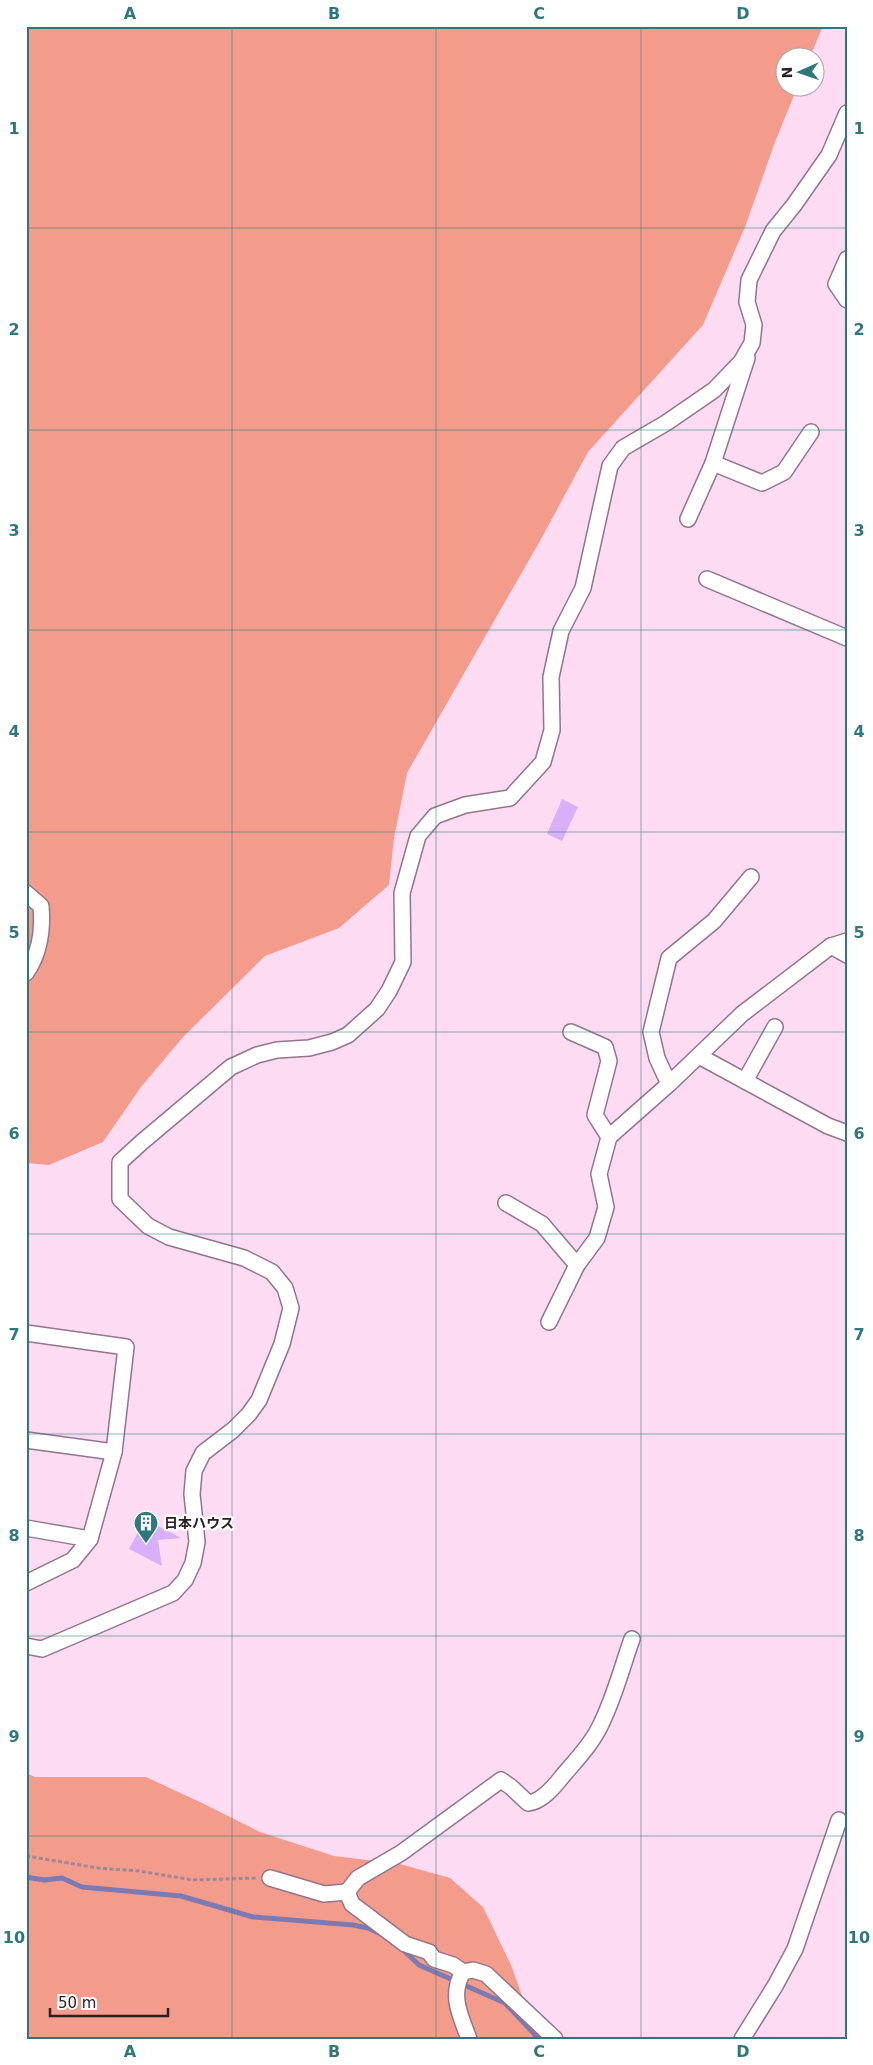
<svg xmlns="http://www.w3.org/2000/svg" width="873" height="2065" viewBox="0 0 873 2065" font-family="'DejaVu Sans','Noto Sans JP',sans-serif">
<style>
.forest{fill:#f49c8c}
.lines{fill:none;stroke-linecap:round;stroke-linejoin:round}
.stream{stroke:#7d7ab1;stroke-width:5}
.building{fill:#d8aff8}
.minor-casing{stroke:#93758b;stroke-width:18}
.path{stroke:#9f8798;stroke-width:3;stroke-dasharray:4 2.5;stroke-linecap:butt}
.minor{stroke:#fff;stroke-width:15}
.grid{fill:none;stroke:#2e787d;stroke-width:1;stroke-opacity:0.55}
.labels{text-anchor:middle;stroke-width:4.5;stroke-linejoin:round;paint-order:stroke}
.poi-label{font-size:14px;font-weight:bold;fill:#2c2028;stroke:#fff;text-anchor:start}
.neatline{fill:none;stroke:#2e787d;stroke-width:2}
.grid-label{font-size:16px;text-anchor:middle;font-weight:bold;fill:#2e787d}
</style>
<rect width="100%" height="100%" fill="#fddcf3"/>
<!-- forest -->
<g class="forest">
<path d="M26 26H823L810 57 786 58V88H797L775 142 745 227 703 325 588 452 540 541 407 773 394 838 389 885 339 928 265 956 184 1036 141 1087 103 1142 49 1165 26 1163Z"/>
<path d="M26 1773 35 1777H146L202 1803 260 1832 334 1856 400 1864 450 1878 483 1907 511 1965 536 2034V2039H26Z"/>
</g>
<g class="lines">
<!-- stream -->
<g class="stream">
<path d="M26 1877 44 1880 62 1878 82 1887 181 1896 253 1917 353 1925 368 1928 383 1935"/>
<path d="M400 1947 419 1965 505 2003 539 2039"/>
</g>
</g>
<!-- building -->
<g class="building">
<path d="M562 799 578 807 562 841 547 834Z"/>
<path d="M145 1519 181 1538 158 1540 162 1566 129 1549Z"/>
</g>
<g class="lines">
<defs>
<g id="minor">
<path d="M847 259 836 284 847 300"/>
<path d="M713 463 762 483 784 472 811 432"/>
<path d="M688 519 713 463 747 358"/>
<path d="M707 579 847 638"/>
<path d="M26 893 41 906C43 928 40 954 26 973"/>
<path d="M831 946 847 955"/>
<path d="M571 1032 605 1047 609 1061 595 1115 609 1137"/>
<path d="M699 1056 828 1126 847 1133"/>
<path d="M745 1081 775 1027"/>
<path d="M669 1084 657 1058 651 1032 669 958 714 921 751 877"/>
<path d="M506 1203 542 1224 577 1265"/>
<path d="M549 1322 577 1265 597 1238 606 1207 599 1174 609 1137 669 1084 742 1014 831 946 847 941"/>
<path d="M26 1333 126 1347 114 1452 90 1539 73 1560 26 1583"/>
<path d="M26 1440 114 1452"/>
<path d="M26 1528 90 1539"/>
<path d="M26 1646 42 1649 173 1593 185 1580 193 1563 197 1542 192 1494 194 1471 203 1453 233 1430 249 1414 259 1400 282 1344 291 1308 285 1288 272 1272 244 1258 169 1237 148 1226 120 1199V1162L142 1142 231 1067 257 1055 277 1050 309 1048 332 1042 348 1035 377 1009 389 991 403 962 402 893 418 836 435 816 465 805 510 798 543 762 552 730 551 677 561 631 583 588 610 466 623 448 666 423 714 390 741 362 752 343 754 325 747 302 749 280 773 231 794 205 829 155 847 113"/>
<path d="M270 1878 324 1894 347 1892"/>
<path d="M347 1892 358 1878 401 1853 501 1780 511 1787 528 1803C541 1802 553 1788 561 1778 575 1761 593 1743 602 1722 615 1695 622 1667 632 1639"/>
<path d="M347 1892 352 1904 405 1944 429 1952 434 1959 453 1965 463 1972"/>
<path d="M469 2039C461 2017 449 1995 463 1972L473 1970 486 1974 555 2039"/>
<path d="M742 2039 775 1986 795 1949 839 1820"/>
</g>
</defs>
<!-- minor casing -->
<use href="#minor" class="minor-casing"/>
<!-- path -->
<path class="path" d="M26 1856 98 1868 139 1871 193 1880 257 1878"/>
<!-- minor -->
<use href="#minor" class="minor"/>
</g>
<!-- grid -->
<path class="grid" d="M232 26V2039M436 26V2039M641 26V2039M26 228H847M26 430H847M26 630H847M26 832H847M26 1032H847M26 1234H847M26 1434H847M26 1636H847M26 1836H847"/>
<!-- icons -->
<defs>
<symbol id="building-pin" viewBox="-11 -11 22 30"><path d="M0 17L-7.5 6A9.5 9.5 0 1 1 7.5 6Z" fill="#2e787d" stroke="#fff"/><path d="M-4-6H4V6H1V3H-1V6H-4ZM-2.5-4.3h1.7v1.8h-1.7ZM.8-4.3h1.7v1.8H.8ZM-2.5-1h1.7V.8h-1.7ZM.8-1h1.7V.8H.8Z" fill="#fff"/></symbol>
</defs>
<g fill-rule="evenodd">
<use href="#building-pin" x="132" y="1509" width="28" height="38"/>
</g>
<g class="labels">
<!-- poi labels -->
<g class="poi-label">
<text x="164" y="1528">日本ハウス</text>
</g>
</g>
<!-- border -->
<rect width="873" height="2065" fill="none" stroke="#ffffff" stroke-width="55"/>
<!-- north arrow -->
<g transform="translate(800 72) rotate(268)"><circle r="24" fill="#ffffff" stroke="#aba6a9"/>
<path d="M0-4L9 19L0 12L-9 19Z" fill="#2e787d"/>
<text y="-8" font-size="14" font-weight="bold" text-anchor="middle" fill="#2c2028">N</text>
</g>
<!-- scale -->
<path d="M50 2008v8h118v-8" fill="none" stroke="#2c2028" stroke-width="2.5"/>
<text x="58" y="2008" font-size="15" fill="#2c2028" stroke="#ffffff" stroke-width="4" paint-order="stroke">50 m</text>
<rect x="28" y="28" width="818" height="2010" class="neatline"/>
<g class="grid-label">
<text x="130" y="19">A</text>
<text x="334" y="19">B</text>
<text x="539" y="19">C</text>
<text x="743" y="19">D</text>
<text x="14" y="134">1</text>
<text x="859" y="134">1</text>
<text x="14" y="335">2</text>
<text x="859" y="335">2</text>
<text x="14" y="536">3</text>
<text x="859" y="536">3</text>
<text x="14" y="737">4</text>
<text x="859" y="737">4</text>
<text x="14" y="938">5</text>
<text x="859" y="938">5</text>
<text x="14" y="1139">6</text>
<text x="859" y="1139">6</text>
<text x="14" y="1340">7</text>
<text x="859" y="1340">7</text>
<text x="14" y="1541">8</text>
<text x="859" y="1541">8</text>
<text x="14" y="1742">9</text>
<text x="859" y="1742">9</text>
<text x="14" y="1943">10</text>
<text x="859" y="1943">10</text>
<text x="130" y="2057">A</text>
<text x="334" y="2057">B</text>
<text x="539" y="2057">C</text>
<text x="743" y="2057">D</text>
</g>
</svg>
